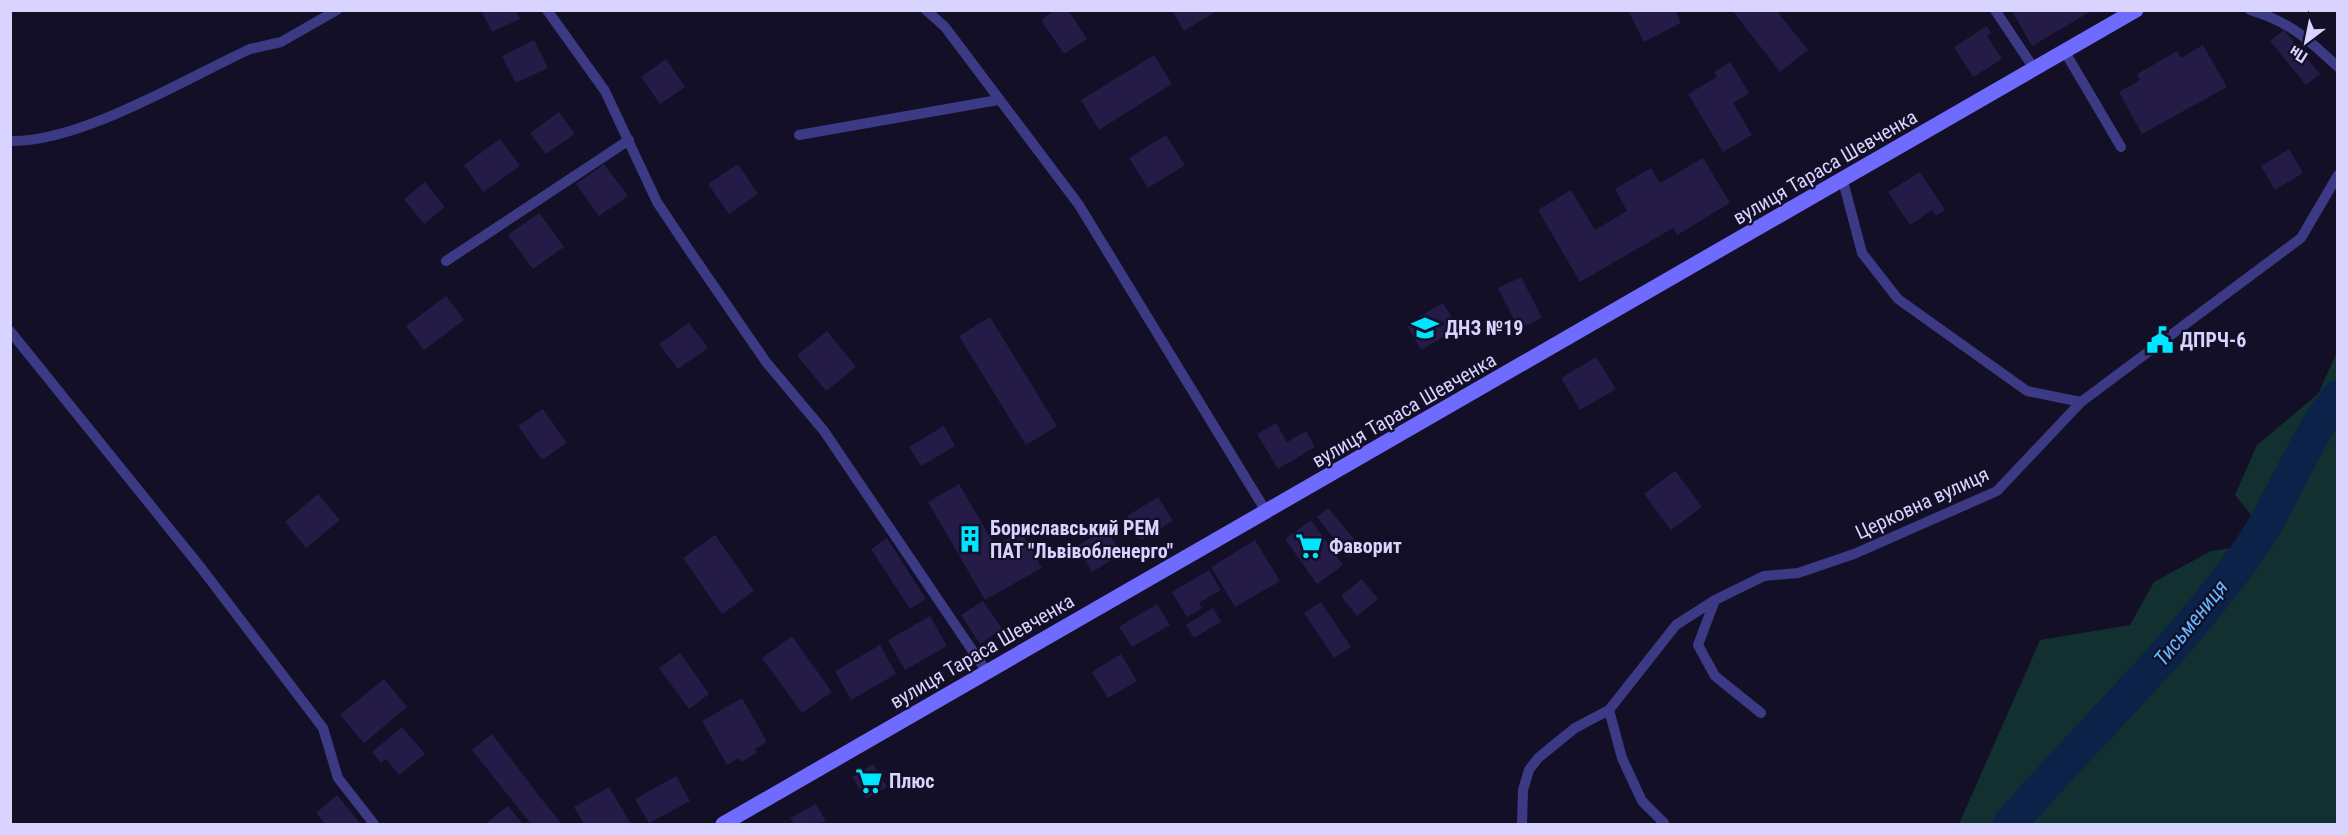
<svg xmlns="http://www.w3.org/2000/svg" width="2348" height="835" viewBox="0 0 2348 835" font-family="'Roboto Condensed',sans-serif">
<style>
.green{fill:#12302f}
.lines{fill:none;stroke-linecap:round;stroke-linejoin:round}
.river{stroke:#0c2248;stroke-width:34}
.building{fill:#241b47}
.lane{stroke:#3d3a85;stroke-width:10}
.secondary{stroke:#6f6bff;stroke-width:15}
.labels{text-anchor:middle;stroke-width:4.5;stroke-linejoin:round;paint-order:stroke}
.street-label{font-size:20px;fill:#d9d4ff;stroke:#130f26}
.poi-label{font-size:20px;font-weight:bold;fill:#d9d4ff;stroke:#130f26;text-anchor:start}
.water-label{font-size:21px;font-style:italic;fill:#62b6ff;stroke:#130f26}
</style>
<rect width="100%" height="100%" fill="#130f26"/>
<!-- green -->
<path class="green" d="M2337 352V824H1959L2040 640 2130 625 2154 582 2211 551 2273 542 2235 495 2257 445 2318 394Z"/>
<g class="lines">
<!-- river -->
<path class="river" d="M2010 824C2089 732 2179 650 2249 550 2283 502 2301 444 2338 397"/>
</g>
<!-- building -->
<g class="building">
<path d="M481 10H516L520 19 492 32Z"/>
<path d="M1055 10H1068L1087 39 1064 54 1041 20Z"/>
<path d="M1172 10H1218L1184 31Z"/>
<path d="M1628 10H1675L1681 23 1644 42Z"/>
<path d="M1732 10H1776L1808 50 1780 72Z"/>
<path d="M2093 10 2032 46 2012 11 2013 10Z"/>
<path d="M1987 26 1991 33 1987 36 2002 59 1973 77 1954 47Z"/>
<path d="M2284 30 2320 74 2306 85 2270 41Z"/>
<path d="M534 40 548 68 516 83 502 56Z"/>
<path d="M2203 45 2227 87 2142 134 2119 92 2140 80 2137 74 2177 51 2181 58Z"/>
<path d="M1154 55 1172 84 1099 130 1081 100Z"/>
<path d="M666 59 685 87 660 104 641 77Z"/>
<path d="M1730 62 1749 93 1733 103 1752 135 1723 152 1688 94 1717 77 1714 72Z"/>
<path d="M559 112 575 134 546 154 530 133Z"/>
<path d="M1166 135 1185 165 1148 188 1129 158Z"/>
<path d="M500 139 520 166 483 192 464 165Z"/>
<path d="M2289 149 2303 173 2275 190 2261 166Z"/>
<path d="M1703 158 1730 203 1677 235 1673 228 1580 282 1538 210 1571 190 1595 230 1627 211 1615 189 1651 168 1660 183Z"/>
<path d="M604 164 628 196 599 216 576 184Z"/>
<path d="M738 164 758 194 729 214 708 184Z"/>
<path d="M1920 172 1945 210 1936 216 1932 210 1910 225 1888 192Z"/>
<path d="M425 182 445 207 424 224 404 199Z"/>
<path d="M539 213 564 247 533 269 508 235Z"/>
<path d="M1521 277 1542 318 1519 329 1498 288Z"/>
<path d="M446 296 464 320 424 350 406 326Z"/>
<path d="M1443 303 1458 328 1421 350 1406 324Z"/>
<path d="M990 317 1057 426 1026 445 959 336Z"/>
<path d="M689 323 708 348 678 369 659 344Z"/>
<path d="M827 331 856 367 826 391 797 355Z"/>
<path d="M1596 357 1616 389 1580 410 1561 378Z"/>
<path d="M543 409 567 443 542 460 518 426Z"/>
<path d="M1276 423 1287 442 1306 431 1315 447 1278 469 1257 434Z"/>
<path d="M944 426 955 446 921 466 909 447Z"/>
<path d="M1675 471 1702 507 1671 530 1644 494Z"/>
<path d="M959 484 995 546 1021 531 1042 568 985 600 928 502Z"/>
<path d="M318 494 340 520 306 548 285 522Z"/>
<path d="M1158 497 1173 521 1141 540 1127 516Z"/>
<path d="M1328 508 1361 547 1349 557 1317 517Z"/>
<path d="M1311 520 1343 565 1317 584 1285 539Z"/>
<path d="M1106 529 1122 554 1092 572 1077 546Z"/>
<path d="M715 535 754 591 722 614 683 558Z"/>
<path d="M887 538 926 599 910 609 871 549Z"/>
<path d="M1255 540 1280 581 1235 607 1211 567Z"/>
<path d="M1209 570 1221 590 1199 603 1202 608 1187 617 1172 592Z"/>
<path d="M1362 579 1378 599 1357 616 1341 596Z"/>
<path d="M983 601 1002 629 980 644 961 615Z"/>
<path d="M1321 602 1351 647 1334 658 1304 613Z"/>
<path d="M1157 604 1170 625 1132 647 1119 627Z"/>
<path d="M1213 608 1221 622 1194 638 1186 625Z"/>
<path d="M930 616 947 646 905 670 888 640Z"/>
<path d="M792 636 832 692 802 713 762 658Z"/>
<path d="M880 645 896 674 851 700 835 671Z"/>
<path d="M680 653 709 694 689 709 659 668Z"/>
<path d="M1121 654 1137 681 1108 698 1092 672Z"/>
<path d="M384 679 407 707 364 743 340 715Z"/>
<path d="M742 698 767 742 755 749 757 753 741 762 739 758 727 765 702 721Z"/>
<path d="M402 727 425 754 399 775 386 759 381 763 372 752Z"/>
<path d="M492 734 540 797 562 824H531L472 750Z"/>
<path d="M873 764 887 787 866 799 852 777Z"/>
<path d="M676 776 690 801 649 823 635 799Z"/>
<path d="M609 787 631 824H584L574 807Z"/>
<path d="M337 795 361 824H326L316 813Z"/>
<path d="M816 804 826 822 794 824 790 818Z"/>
<path d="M508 806 523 824H485Z"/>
</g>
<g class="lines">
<!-- lane -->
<g class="lane">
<path d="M547 10 605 91 657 202 689 250 766 362 824 431 987 672"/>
<path d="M926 10 945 27 1079 205 1267 513"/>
<path d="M1995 10 2035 70"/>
<path d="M2250 10C2290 22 2307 38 2338 67"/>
<path d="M2065 52 2121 147"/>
<path d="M799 135 998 100"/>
<path d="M10 141C80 143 185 79 250 49L281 42 337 10"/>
<path d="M1843 181 1862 253 1898 299 2027 391 2081 402"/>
<path d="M446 261 629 140"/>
<path d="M10 331 202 569 323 728 338 778 374 824"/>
<path d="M1715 600 1698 645 1715 676 1761 713"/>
<path d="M1609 710 1622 758 1642 801 1664 823"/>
<path d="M1522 824 1523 790 1529 770 1538 758 1575 728 1609 710 1676 625 1715 600 1764 576 1798 573 1854 554 1997 491 2081 402 2301 238 2338 175"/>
</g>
<!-- secondary -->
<path class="secondary" d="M723 824 2136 10"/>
</g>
<!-- icons -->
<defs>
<symbol id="school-bare" viewBox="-9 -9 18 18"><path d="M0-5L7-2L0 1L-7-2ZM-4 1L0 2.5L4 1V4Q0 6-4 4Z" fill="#00e5ff" stroke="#130f26" stroke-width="2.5" paint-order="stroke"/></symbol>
<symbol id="civic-bare" viewBox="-9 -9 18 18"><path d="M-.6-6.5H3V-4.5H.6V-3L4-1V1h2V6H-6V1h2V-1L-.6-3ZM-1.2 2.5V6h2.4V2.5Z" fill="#00e5ff" stroke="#130f26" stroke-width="2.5" paint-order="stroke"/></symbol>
<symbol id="building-bare" viewBox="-9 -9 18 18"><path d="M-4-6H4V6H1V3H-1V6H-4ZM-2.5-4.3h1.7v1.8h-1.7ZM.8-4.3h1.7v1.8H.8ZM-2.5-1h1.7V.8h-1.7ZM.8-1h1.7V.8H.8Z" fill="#00e5ff" stroke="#130f26" stroke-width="2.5" paint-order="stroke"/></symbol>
<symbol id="supermarket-bare" viewBox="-9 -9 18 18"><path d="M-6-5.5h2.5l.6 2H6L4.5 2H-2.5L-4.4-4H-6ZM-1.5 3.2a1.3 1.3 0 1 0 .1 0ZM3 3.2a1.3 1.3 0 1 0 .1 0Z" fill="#00e5ff" stroke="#130f26" stroke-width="2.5" paint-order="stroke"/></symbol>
</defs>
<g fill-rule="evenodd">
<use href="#school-bare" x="1406" y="309" width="38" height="38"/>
<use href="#civic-bare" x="2141" y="321" width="38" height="38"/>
<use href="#building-bare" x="951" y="520" width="38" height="38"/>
<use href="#supermarket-bare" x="1290" y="527" width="38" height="38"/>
<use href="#supermarket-bare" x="850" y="762" width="38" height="38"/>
</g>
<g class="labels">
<!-- street labels -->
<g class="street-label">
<text transform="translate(1825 167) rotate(-30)" y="7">вулиця Тараса Шевченка</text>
<text transform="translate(1404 410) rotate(-30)" y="7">вулиця Тараса Шевченка</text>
<text transform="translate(1922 503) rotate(-25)" y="7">Церковна вулиця</text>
<text transform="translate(982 651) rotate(-30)" y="7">вулиця Тараса Шевченка</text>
</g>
<!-- poi labels -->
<g class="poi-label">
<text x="1445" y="335">ДНЗ №19</text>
<text x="2180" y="347">ДПРЧ-6</text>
<text x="990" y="535">Бориславський РЕМ<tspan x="990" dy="23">ПАТ "Львівобленерго"</tspan></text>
<text x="1329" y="553">Фаворит</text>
<text x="889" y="788">Плюс</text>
</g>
<!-- water labels -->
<g class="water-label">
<text transform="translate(2191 623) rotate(-51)" y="7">Тисьмениця</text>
</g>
</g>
<!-- border -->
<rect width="2348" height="835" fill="none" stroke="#d9d4ff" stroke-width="24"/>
<!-- north arrow -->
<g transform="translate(2306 42) rotate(212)" stroke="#130f26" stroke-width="4.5" paint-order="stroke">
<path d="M0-4.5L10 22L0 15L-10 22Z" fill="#d9d4ff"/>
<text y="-9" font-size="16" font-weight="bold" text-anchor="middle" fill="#d9d4ff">Пн</text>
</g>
</svg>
